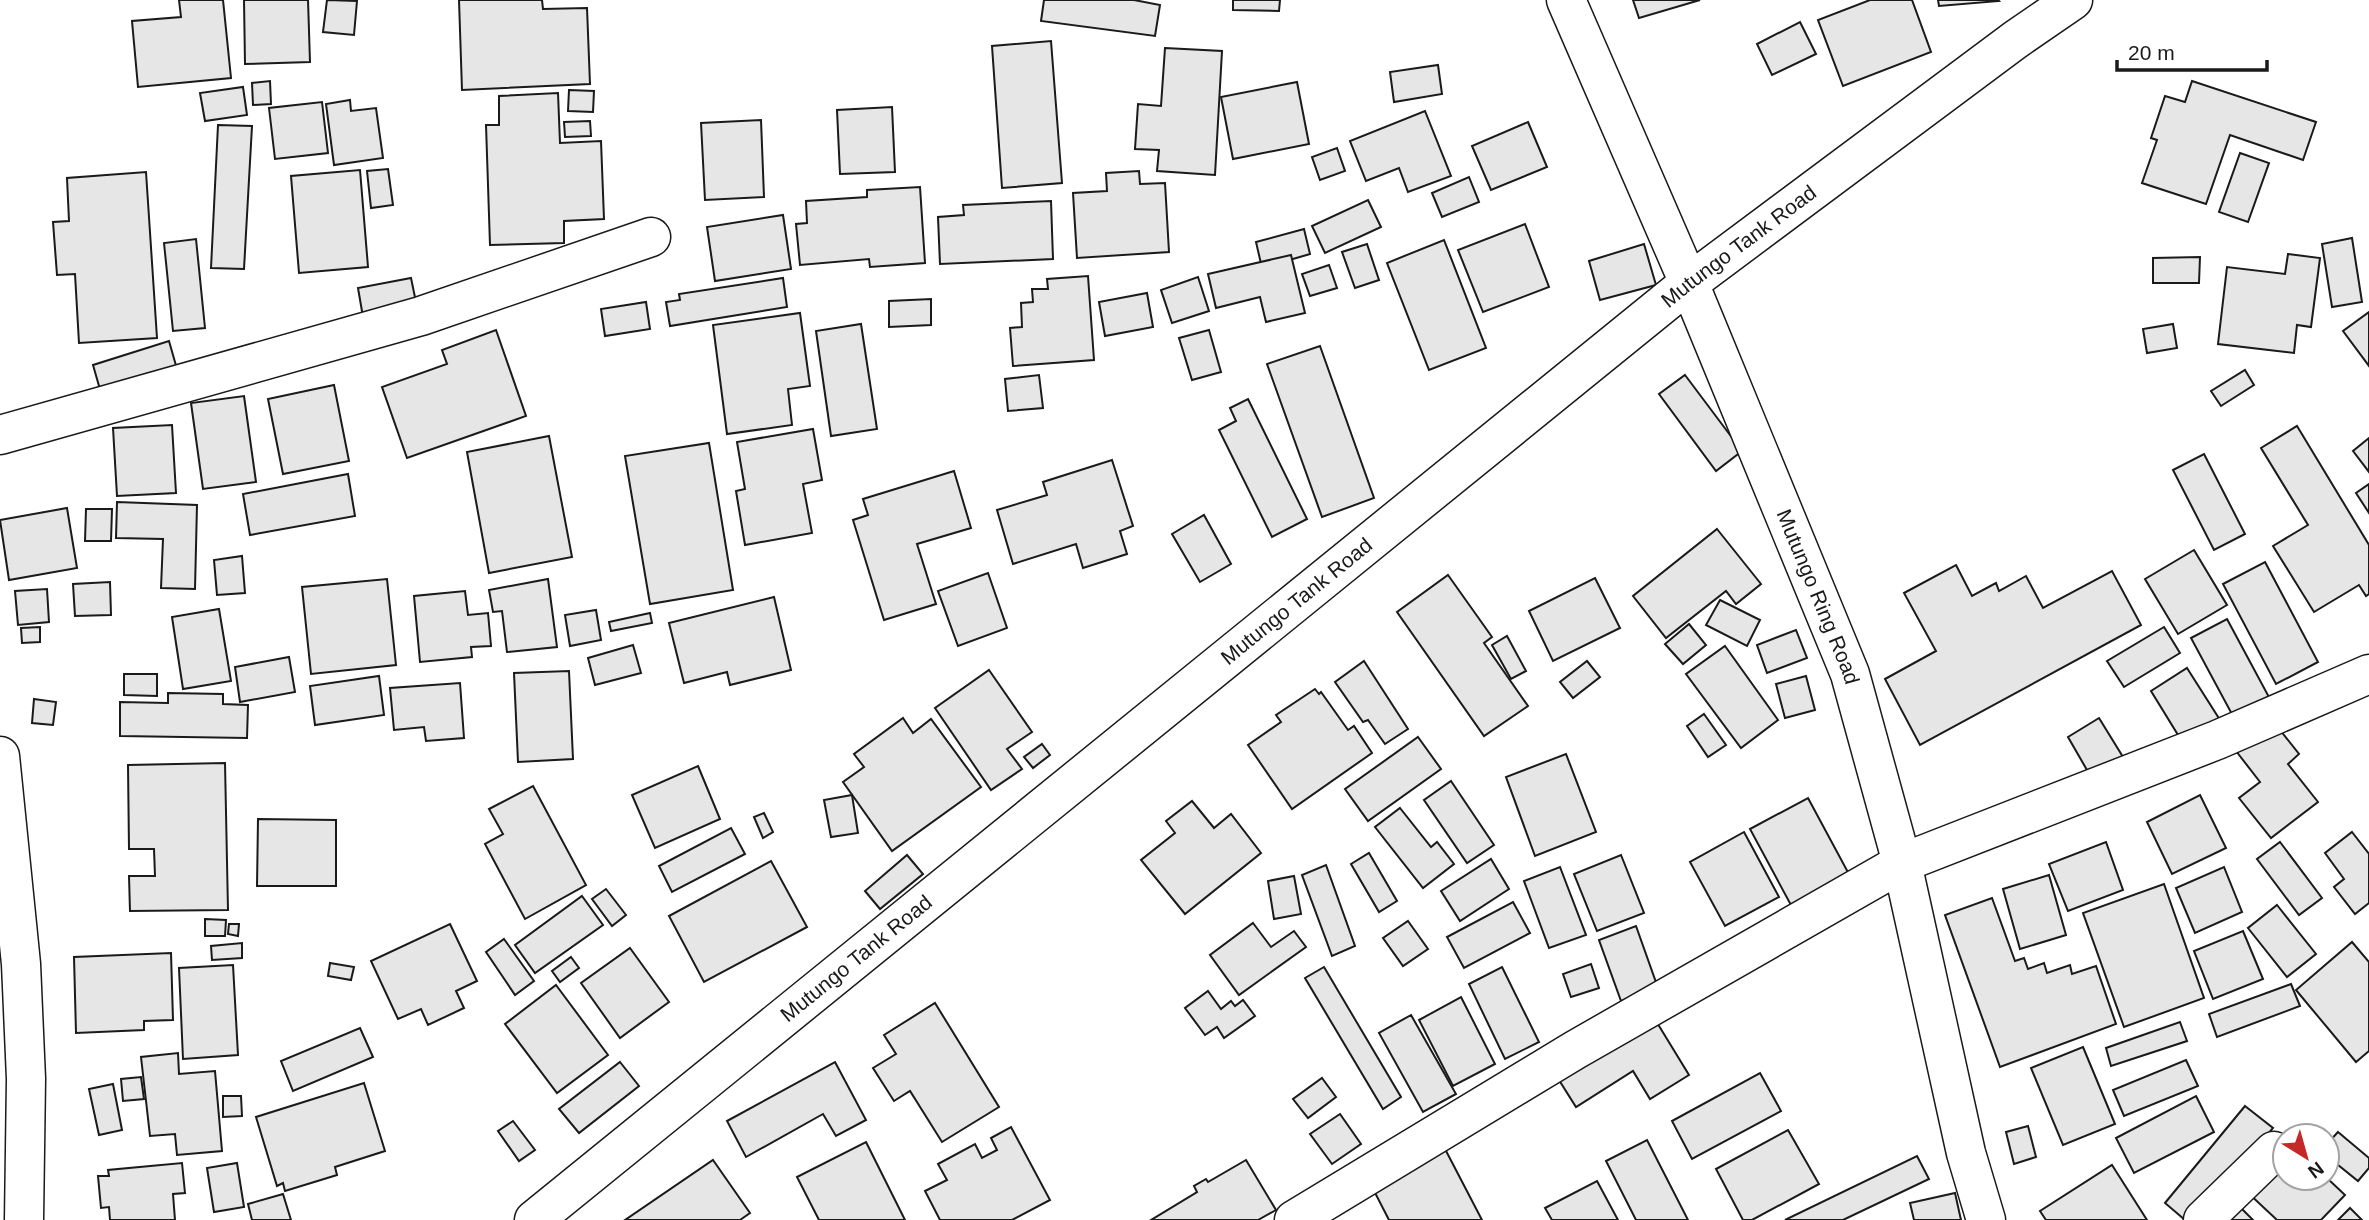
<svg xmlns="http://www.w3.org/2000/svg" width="2369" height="1220" viewBox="0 0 2369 1220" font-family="Arial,sans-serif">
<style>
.building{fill:#e6e6e6;stroke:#1a1a1a;stroke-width:2}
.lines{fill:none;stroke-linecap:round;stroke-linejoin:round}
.minor-casing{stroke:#1a1a1a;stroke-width:41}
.tertiary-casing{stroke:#1a1a1a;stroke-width:41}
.minor{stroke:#fff;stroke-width:38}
.tertiary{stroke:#fff;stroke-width:38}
.labels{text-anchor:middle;stroke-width:5;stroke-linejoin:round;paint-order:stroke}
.street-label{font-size:21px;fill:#1a1a1a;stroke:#fff}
</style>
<rect width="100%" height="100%" fill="#fff"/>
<!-- building -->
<g class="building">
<path d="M179 0H223L231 78 138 87 132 21 181 17Z"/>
<path d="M244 0H308L310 62 245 64Z"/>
<path d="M327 0 357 1 354 35 323 32Z"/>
<path d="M459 0H542L543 9 587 8 590 84 462 90Z"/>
<path d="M1044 0H1134L1160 5 1155 36 1041 21Z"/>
<path d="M1233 0H1280L1279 11 1233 10Z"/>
<path d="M1633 0H1700L1639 18Z"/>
<path d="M1870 0H1912L1931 52 1843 86 1818 20Z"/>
<path d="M1938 0H1998L1999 1 1939 6Z"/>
<path d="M1800 22 1816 54 1772 75 1757 44Z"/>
<path d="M1051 41 1062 183 1002 188 992 46Z"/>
<path d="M1165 48 1222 51 1215 175 1157 171 1159 150 1135 149 1138 104 1161 106Z"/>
<path d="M1438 65 1442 94 1394 102 1390 72Z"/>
<path d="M270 81 271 104 253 105 252 83Z"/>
<path d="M2192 81 2316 122 2303 160 2230 135 2206 204 2142 183 2157 140 2151 138 2165 96 2185 102Z"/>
<path d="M1297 82 1309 144 1233 159 1221 97Z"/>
<path d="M243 87 247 115 205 121 200 93Z"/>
<path d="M569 90 594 91 593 112 568 111Z"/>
<path d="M558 93 560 143 601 141 604 219 564 221V243L490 245 486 125H499V96Z"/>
<path d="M350 100 351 111 376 108 383 158 334 165 326 104Z"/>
<path d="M322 102 328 153 275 159 269 108Z"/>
<path d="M892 107 895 172 840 174 837 110Z"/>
<path d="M1425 111 1451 176 1408 192 1399 168 1366 181 1350 141Z"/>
<path d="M761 120 764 197 705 200 701 123Z"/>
<path d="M590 121 591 136 565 137 564 122Z"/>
<path d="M1528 122 1547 167 1491 190 1472 146Z"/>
<path d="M218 125 252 126 244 269 211 268Z"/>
<path d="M1337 148 1345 171 1320 180 1312 157Z"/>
<path d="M2240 153 2269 163 2248 222 2219 212Z"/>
<path d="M388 169 393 205 371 208 367 171Z"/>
<path d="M360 170 368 267 299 273 291 176Z"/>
<path d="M1139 171 1140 184 1165 183 1169 252 1077 258 1073 193 1107 191 1106 173Z"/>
<path d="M146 172 157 338 79 343 75 274 57 275 53 222 69 221 67 178Z"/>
<path d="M1469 177 1479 202 1442 217 1432 193Z"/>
<path d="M920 187 925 263 870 267 869 259 800 265 796 224 807 223 806 201 867 197V190Z"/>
<path d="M1368 200 1381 227 1325 253 1312 226Z"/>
<path d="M1051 201 1053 259 940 264 938 217 964 215 963 205Z"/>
<path d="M783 215 791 269 715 281 707 227Z"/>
<path d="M1525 224 1549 287 1483 312 1458 250Z"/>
<path d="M1304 229 1310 254 1262 268 1256 242Z"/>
<path d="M2352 238 2362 302 2332 307 2322 244Z"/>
<path d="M196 239 205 328 173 331 164 243Z"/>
<path d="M1444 240 1486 348 1429 370 1387 263Z"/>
<path d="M1367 244 1379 280 1355 288 1342 252Z"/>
<path d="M1644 244 1656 285 1600 300 1589 261Z"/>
<path d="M2288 254 2320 258 2311 327 2297 325 2294 353 2218 344 2227 267 2285 274Z"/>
<path d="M1291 255 1305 313 1266 322 1260 297 1216 308 1208 274Z"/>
<path d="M2200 257 2199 283H2153V258Z"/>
<path d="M1329 265 1337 288 1310 296 1302 274Z"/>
<path d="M1088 276 1094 360 1013 366 1010 328 1022 327 1021 303 1033 302 1032 289H1048L1047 279Z"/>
<path d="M1198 277 1209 311 1172 323 1161 290Z"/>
<path d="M411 278 417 307 363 317 358 288Z"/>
<path d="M783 278 787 307 670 326 666 302 680 300 679 294Z"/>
<path d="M1147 293 1153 327 1105 336 1099 302Z"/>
<path d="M931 299V325L889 327V301Z"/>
<path d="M646 302 650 329 605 336 601 309Z"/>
<path d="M2369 312V366L2343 331Z"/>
<path d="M800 313 810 386 788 389 792 425 727 434 713 325Z"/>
<path d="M861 324 877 429 831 436 816 331Z"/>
<path d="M2173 324 2177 348 2147 353 2143 329Z"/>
<path d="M496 330 526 416 407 458 382 387 447 364 442 350Z"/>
<path d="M1209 330 1221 372 1192 380 1179 338Z"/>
<path d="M169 341 177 369 101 393 93 365Z"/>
<path d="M1320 346 1374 498 1322 517 1267 364Z"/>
<path d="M2245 370 2254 385 2221 406 2211 391Z"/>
<path d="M1039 375 1043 408 1008 411 1005 379Z"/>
<path d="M1685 375 1742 451 1716 471 1659 394Z"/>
<path d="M334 385 349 461 283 474 268 399Z"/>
<path d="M244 396 256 482 203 489 191 403Z"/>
<path d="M1248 399 1307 519 1272 537 1219 430 1236 421 1230 408Z"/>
<path d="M172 425 176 493 117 496 113 428Z"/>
<path d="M2297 426 2369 545V594L2366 596 2359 585 2314 612 2273 546 2308 525 2261 448Z"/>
<path d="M813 429 822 480 803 484 812 533 745 545 736 491 745 489 737 442Z"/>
<path d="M549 436 572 557 489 573 467 452Z"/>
<path d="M2369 438V472L2353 451Z"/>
<path d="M709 443 733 590 650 604 625 456Z"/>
<path d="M2204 454 2245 534 2214 550 2173 470Z"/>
<path d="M1112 460 1133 526 1120 531 1127 554 1083 568 1076 544 1013 564 997 510 1047 495 1043 482Z"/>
<path d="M954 471 971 528 917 544 936 604 884 620 853 520 868 515 863 499Z"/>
<path d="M348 474 355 516 250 535 243 494Z"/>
<path d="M2369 484V513L2356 493Z"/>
<path d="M117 502 197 505 195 589 161 588 163 539 116 538Z"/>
<path d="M67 508 77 568 9 580 0 520Z"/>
<path d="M86 509H112L111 541H85Z"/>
<path d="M1204 515 1231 564 1200 582 1172 534Z"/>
<path d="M1717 529 1761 584 1736 604 1726 591 1666 638 1633 596Z"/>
<path d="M2194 550 2227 605 2178 634 2145 579Z"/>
<path d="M242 556 245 593 217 595 214 560Z"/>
<path d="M2265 562 2318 662 2276 684 2223 584Z"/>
<path d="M1956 565 1972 596 1996 583 1999 591 2026 576 2043 608 2112 571 2141 625 1920 745 1885 679 1936 651 1904 593Z"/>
<path d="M988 573 1007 628 958 646 938 591Z"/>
<path d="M1448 575 1492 637 1484 643 1528 706 1484 736 1397 612Z"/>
<path d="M1595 578 1620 628 1553 661 1529 611Z"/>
<path d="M387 579 396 665 311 674 302 587Z"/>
<path d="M548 579 557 647 507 652 502 611 493 612 489 590Z"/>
<path d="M110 582 111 615 75 616 73 584Z"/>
<path d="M47 589 49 622 18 625 15 591Z"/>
<path d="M465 591 468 615 488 613 491 646 471 647 472 657 420 662 414 596Z"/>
<path d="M774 597 791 670 730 685 727 672 684 683 669 623Z"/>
<path d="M1720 600 1760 620 1747 646 1706 625Z"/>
<path d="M219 609 231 681 183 689 172 617Z"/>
<path d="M596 610 601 640 570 646 565 615Z"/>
<path d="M650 613 652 623 611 631 609 622Z"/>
<path d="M2227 619 2270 699 2234 718 2191 638Z"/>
<path d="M1689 624 1706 645 1683 664 1665 644Z"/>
<path d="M40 627V642L22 643 21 628Z"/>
<path d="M2164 627 2180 653 2124 687 2107 661Z"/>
<path d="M1796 630 1807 658 1767 673 1757 645Z"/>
<path d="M1507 636 1526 671 1511 679 1492 645Z"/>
<path d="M633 645 641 673 595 685 588 658Z"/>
<path d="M1725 646 1778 720 1741 748 1686 674Z"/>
<path d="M289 657 295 692 240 702 235 667Z"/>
<path d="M1364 661 1408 729 1385 744 1368 720 1363 722 1335 682Z"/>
<path d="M1587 661 1600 677 1573 698 1560 682Z"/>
<path d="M2187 668 2220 720 2183 743 2151 691Z"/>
<path d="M989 670 1032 732 1007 749 1022 769 991 790 935 708Z"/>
<path d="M569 671 573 759 518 762 514 673Z"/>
<path d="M124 674H157V696L124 695Z"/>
<path d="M379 676 384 715 315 725 310 686Z"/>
<path d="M1806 676 1815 710 1785 718 1776 684Z"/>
<path d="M460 683 464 738 426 741 424 727 394 730 390 688Z"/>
<path d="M1315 689 1319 694 1321 692 1348 730 1354 726 1372 753 1292 809 1248 745 1281 722 1276 715Z"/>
<path d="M168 693 223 694V704L248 705 247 738 120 736V702L168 703Z"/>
<path d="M34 699 56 702 53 725 32 723Z"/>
<path d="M1704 714 1726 745 1708 757 1687 726Z"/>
<path d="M903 718 913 733 931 719 981 787 892 851 843 782 864 767 854 754Z"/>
<path d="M2099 718 2123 757 2091 777 2068 737Z"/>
<path d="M2273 721 2299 754 2288 764 2318 802 2271 838 2239 798 2260 782 2236 751Z"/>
<path d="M1418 737 1441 769 1368 821 1345 789Z"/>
<path d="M1042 744 1050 755 1033 768 1024 757Z"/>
<path d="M1566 754 1596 832 1535 856 1506 777Z"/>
<path d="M225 763 228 910 130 911 129 876H155L154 849H129L128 765Z"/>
<path d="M698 766 720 819 655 848 632 795Z"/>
<path d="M1451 781 1494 845 1467 863 1424 800Z"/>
<path d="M533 786 586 885 525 919 485 844 503 834 489 809Z"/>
<path d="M852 795 858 833 831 837 824 800Z"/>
<path d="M2200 795 2226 848 2172 874 2147 822Z"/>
<path d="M1808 798 1850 876 1792 907 1750 829Z"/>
<path d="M1192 801 1214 828 1231 814 1261 853 1185 914 1141 860 1175 833 1166 821Z"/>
<path d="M1400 808 1431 847 1437 842 1454 864 1423 888 1375 827Z"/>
<path d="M764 813 773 832 763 838 754 817Z"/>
<path d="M258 819 336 820V886H257Z"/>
<path d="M731 828 745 854 672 892 659 866Z"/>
<path d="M1744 832 1779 897 1725 926 1690 862Z"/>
<path d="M2352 832 2369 854V903L2355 914 2334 887 2344 879 2325 853Z"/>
<path d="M2106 842 2123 890 2068 911 2049 864Z"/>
<path d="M2280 842 2322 898 2299 915 2257 859Z"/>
<path d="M1369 853 1397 901 1379 912 1351 864Z"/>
<path d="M907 855 923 874 880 909 865 891Z"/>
<path d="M1621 855 1644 913 1597 931 1574 874Z"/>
<path d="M1491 859 1509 889 1460 921 1441 891Z"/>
<path d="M771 861 807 927 704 982 669 916Z"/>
<path d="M1326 865 1355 946 1332 956 1302 875Z"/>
<path d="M1560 867 1586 935 1549 948 1524 881Z"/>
<path d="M2224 867 2242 912 2195 933 2176 888Z"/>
<path d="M2049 875 2066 935 2020 949 2003 889Z"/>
<path d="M1294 876 1301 914 1274 919 1268 881Z"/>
<path d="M2164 884 2204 998 2124 1027 2083 913Z"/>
<path d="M606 889 626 915 612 926 592 899Z"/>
<path d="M582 896 603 925 535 973 515 945Z"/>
<path d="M1992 898 2015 961 2024 958 2028 969 2044 963 2047 973 2070 965 2072 974 2096 966 2116 1024 2000 1067 1945 915Z"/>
<path d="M1513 902 1530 933 1464 968 1447 937Z"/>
<path d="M2277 905 2316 954 2287 977 2248 928Z"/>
<path d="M205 919 226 920 225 936H205Z"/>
<path d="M1408 921 1428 949 1403 966 1383 938Z"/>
<path d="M1253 923 1271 947 1294 931 1306 947 1239 995 1210 955Z"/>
<path d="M229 924H239L238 936 228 934Z"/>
<path d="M450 924 477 981 456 991 464 1008 428 1025 421 1009 398 1019 371 961Z"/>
<path d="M1636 926 1658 988 1621 1001 1599 940Z"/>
<path d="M2243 931 2263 979 2213 999 2194 951Z"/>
<path d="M504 939 534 981 515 995 486 952Z"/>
<path d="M2352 942 2369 962V1051L2356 1062 2296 990Z"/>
<path d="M242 943V958L212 960 211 946Z"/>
<path d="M630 948 669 1002 620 1038 581 983Z"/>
<path d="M171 953 173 1020 144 1021V1030L76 1033 74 957Z"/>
<path d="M571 957 579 968 560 982 552 971Z"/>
<path d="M330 963 354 967 351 980 328 976Z"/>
<path d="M1591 964 1599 988 1571 997 1563 974Z"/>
<path d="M233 965 238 1055 183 1059 179 968Z"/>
<path d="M1324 967 1401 1097 1383 1109 1305 978Z"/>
<path d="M1502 967 1539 1042 1505 1059 1469 984Z"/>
<path d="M2291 984 2300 1006 2217 1037 2209 1014Z"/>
<path d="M556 985 608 1055 557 1093 505 1024Z"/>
<path d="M1208 991 1221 1009 1231 1001 1235 1006 1243 1000 1255 1016 1224 1038 1217 1027 1205 1035 1185 1008Z"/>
<path d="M1461 997 1495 1064 1453 1086 1419 1020Z"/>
<path d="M935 1003 999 1107 942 1142 910 1091 894 1101 873 1068 896 1054 884 1035Z"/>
<path d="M1411 1015 1456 1094 1423 1112 1379 1033Z"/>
<path d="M1656 1021 1689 1075 1650 1099 1633 1071 1576 1107 1559 1080Z"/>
<path d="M2180 1022 2187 1041 2111 1066 2106 1048Z"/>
<path d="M360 1028 373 1057 293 1091 281 1061Z"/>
<path d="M2083 1047 2115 1124 2063 1145 2031 1068Z"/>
<path d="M178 1053 179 1074 215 1071 222 1151 177 1155 175 1134 150 1136 141 1057Z"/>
<path d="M2186 1060 2198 1086 2124 1116 2113 1090Z"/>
<path d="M620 1062 639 1086 579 1133 559 1109Z"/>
<path d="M835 1062 866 1120 836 1136 823 1114 746 1157 727 1121Z"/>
<path d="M1760 1073 1781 1111 1692 1159 1672 1121Z"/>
<path d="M141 1077 144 1099 123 1101 121 1079Z"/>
<path d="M1322 1078 1336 1097 1308 1118 1293 1099Z"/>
<path d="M364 1083 385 1151 335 1167 337 1175 285 1191 283 1183 277 1186 256 1117Z"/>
<path d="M113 1084 122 1130 99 1135 89 1089Z"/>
<path d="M223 1096H241L242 1116 223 1117Z"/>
<path d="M2196 1096 2214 1132 2134 1173 2116 1138Z"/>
<path d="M2245 1106 2273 1128 2197 1220H2185L2165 1203Z"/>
<path d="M1340 1114 1361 1144 1332 1164 1310 1134Z"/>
<path d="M513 1121 535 1150 519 1161 498 1131Z"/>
<path d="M2028 1126 2036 1157 2014 1164 2006 1132Z"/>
<path d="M1011 1127 1050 1200 1012 1220H940L925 1191 947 1180 938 1164 975 1144 982 1158 997 1150 991 1138Z"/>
<path d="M1788 1130 1819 1184 1752 1220H1743L1716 1169Z"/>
<path d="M2338 1132 2369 1158V1168L2358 1181 2327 1156V1144Z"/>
<path d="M1647 1140 1688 1220H1636L1606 1161Z"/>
<path d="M866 1142 905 1220H819L797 1177Z"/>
<path d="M1444 1147 1482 1220H1389L1371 1185Z"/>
<path d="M2285 1150V1178H2327L2345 1195 2321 1220H2277L2246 1191Z"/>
<path d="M1917 1156 1929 1179 1843 1220H1785Z"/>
<path d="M713 1160 750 1213 740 1220H625Z"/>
<path d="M1246 1160 1276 1210 1258 1220H1151L1197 1192 1194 1186 1206 1179 1208 1182Z"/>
<path d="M182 1163 185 1193 173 1194 175 1220H110L109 1207 101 1208 98 1176H109L108 1170Z"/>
<path d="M237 1163 244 1207 214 1212 207 1168Z"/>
<path d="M2112 1165 2147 1220H2046L2040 1211Z"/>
<path d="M1597 1181 1618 1220H1552L1545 1208Z"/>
<path d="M1955 1193 1961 1220H1914L1910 1203Z"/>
<path d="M283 1194 291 1220H252L248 1204Z"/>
<path d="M2239 1206 2253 1220H2226Z"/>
<path d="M2350 1208 2362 1220H2338Z"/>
</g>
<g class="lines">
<defs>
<g id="minor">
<path id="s1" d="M1566 0 1689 283 1850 674 1902 863 1966 1153 1986 1220"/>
<path d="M0 435 421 316 651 237"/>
<path d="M0 756 21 964 26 1079 24 1220"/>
<path d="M1294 1220 1575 1050 1902 863 2217 740 2369 674"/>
<path d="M2203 1220 2274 1151"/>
</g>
<g id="tertiary">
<path id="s2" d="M534 1220 1689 283 2015 40 2073 0"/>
</g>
</defs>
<!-- minor casing -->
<use href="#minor" class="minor-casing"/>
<!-- tertiary casing -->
<use href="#tertiary" class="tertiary-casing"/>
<!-- minor -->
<use href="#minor" class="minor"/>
<!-- tertiary -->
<use href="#tertiary" class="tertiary"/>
</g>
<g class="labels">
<!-- street labels -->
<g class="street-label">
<text dy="7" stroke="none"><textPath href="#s2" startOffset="1549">Mutungo Tank Road</textPath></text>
<text dy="7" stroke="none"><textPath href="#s1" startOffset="648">Mutungo Ring Road</textPath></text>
<text dy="7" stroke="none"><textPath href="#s2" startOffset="982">Mutungo Tank Road</textPath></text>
<text dy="7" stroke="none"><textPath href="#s2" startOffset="415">Mutungo Tank Road</textPath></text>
</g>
</g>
<!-- north arrow -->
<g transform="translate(2306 1157) rotate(143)"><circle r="33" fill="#ffffff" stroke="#a3a3a3" stroke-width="2"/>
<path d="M0-5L12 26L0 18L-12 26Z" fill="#c62828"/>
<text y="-10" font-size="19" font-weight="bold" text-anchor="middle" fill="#1a1a1a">N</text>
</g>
<!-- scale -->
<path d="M2117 60v10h150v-10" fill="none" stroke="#1a1a1a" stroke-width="3.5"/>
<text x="2128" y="60" font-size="21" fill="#1a1a1a" stroke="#ffffff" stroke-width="5" paint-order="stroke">20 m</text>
</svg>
